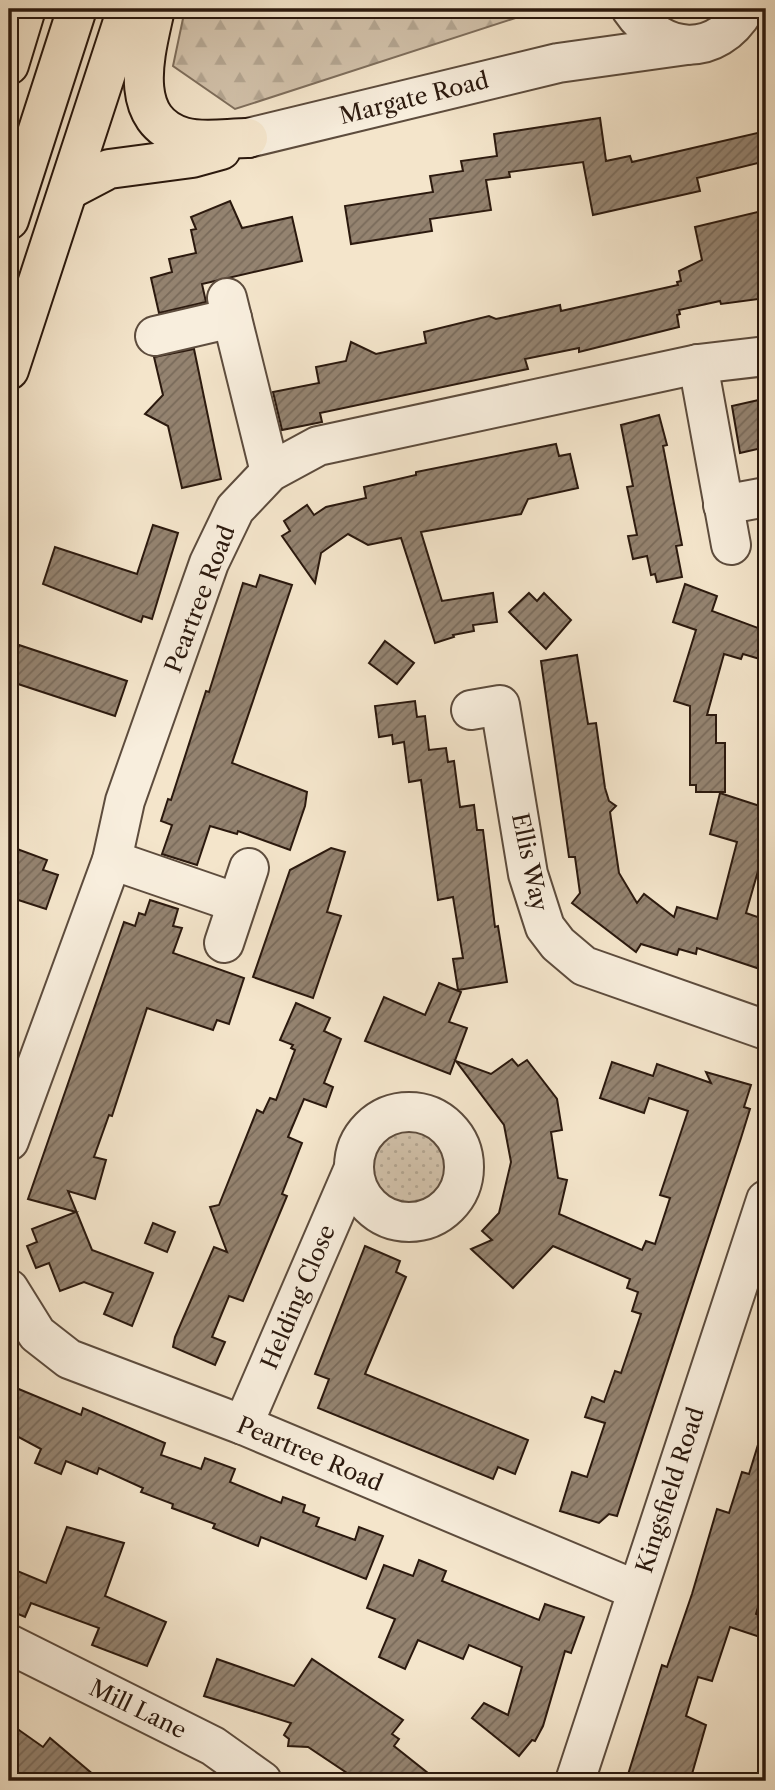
<svg xmlns="http://www.w3.org/2000/svg" width="775" height="1790" viewBox="0 0 775 1790" font-family="'Libre Caslon Text',serif">
<style>
.forest{fill:url(#forest-firs);stroke:#7e6e5c;stroke-width:2}
.park{fill:url(#park-dots);stroke:#7e6e5c;stroke-width:2}
.building{fill:url(#building-hatch);stroke:#2b190e;stroke-width:2}
.lines{fill:none;stroke-linecap:round;stroke-linejoin:round}
.minor-casing{stroke:#5d4c3d;stroke-width:42}
.highway-casing{stroke:#2b190e;stroke-width:42}
.minor{stroke:#f8eedd;stroke-width:38}
.highway{stroke:#f4e5cb;stroke-width:38}
.labels{text-anchor:middle;stroke-width:6;stroke-linejoin:round;paint-order:stroke}
.street-label{font-size:23px;fill:#2b190e;stroke:#f8eedd}
</style>
<defs>
<pattern id="forest-firs" width="22" height="20" patternUnits="userSpaceOnUse" patternTransform="scale(1.75)"><rect width="22" height="20" fill="#d2c2ab"/><path d="M5 1l3.5 6h-7zM16 11l3.5 6h-7z" fill="#b4a692"/></pattern>
<pattern id="park-dots" width="8" height="8" patternUnits="userSpaceOnUse" patternTransform="scale(1.75)"><rect width="8" height="8" fill="#d2c2ab"/><path d="M2 2h.1M6 6h.1" fill="none" stroke="#b4a692" stroke-width="1.8" stroke-linecap="round"/></pattern>
<pattern id="building-hatch" width="6" height="6" patternUnits="userSpaceOnUse" patternTransform="scale(1.75)"><rect width="6" height="6" fill="#948370"/><path d="M-1 1l2-2M0 6l6-6M5 7l2-2" fill="none" stroke="#796a5a"/></pattern>
</defs>
<rect width="100%" height="100%" fill="#f4e5cb"/>
<filter id="stains"><feTurbulence type="fractalNoise" baseFrequency=".00286" numOctaves="4"/><feColorMatrix values="0 0 0 0 .2 0 0 0 0 .09 0 0 0 0 .02 0 0 0 .5 -.17"/></filter>
<radialGradient id="worn" r=".72"><stop offset=".6" stop-color="#630" stop-opacity="0"/><stop offset="1" stop-color="#630" stop-opacity=".3"/></radialGradient>
<!-- forest -->
<path class="forest" d="M185 9H543L235 109 173 66Z"/>
<!-- park -->
<circle class="park" cx="409" cy="1167" r="54"/>
<!-- building -->
<g class="building">
<path d="M600 118 606 161 630 156 632 162 766 131V161L697 178 700 191 593 215 583 162 509 172 510 177 486 180 491 210 430 219 432 231 351 244 345 206 433 192 430 176 463 171 461 161 497 156 494 134Z"/>
<path d="M230 201 242 228 292 217 302 261 202 284 206 302 159 313 151 278 172 272 169 259 196 253 191 230 196 229 191 217Z"/>
<path d="M766 210V298L721 304 720 301 679 310 680 314 677 315 679 327 579 352V348L525 359 528 369 320 413 322 422 282 430 273 392 319 383 316 367 346 361 351 342 376 354 426 343 424 332 489 316 496 319 560 305 561 311 678 285 677 282 681 281 679 271 702 260 695 227Z"/>
<path d="M194 349 221 479 182 488 168 426 145 414 163 395 154 357Z"/>
<path d="M763 399 766 447 740 453 732 406Z"/>
<path d="M659 415 667 445 663 446 682 545 676 546 682 577 657 582 655 574 651 575 647 556 633 559 628 536 637 535 627 487 633 486 621 425Z"/>
<path d="M556 444 559 456 570 454 578 488 528 499 521 514 421 532 442 601 493 593 497 622 473 625 474 631 453 635 454 637 435 643 401 538 368 545 348 534 321 553 315 583 282 536 290 531 284 521 307 505 314 515 326 507 366 498 364 487 416 475V472Z"/>
<path d="M153 525 178 533 152 619 143 616 141 622 43 584 55 547 137 574Z"/>
<path d="M260 575 292 585 232 763 307 792 305 806 290 850 238 831 237 834 210 826 197 865 162 854 172 825 161 821 168 799 171 800 206 691 209 692 243 583 256 587Z"/>
<path d="M685 584 717 596 712 611 766 631 763 660 743 654 741 659 724 654 707 715H716V743H725V792H696V785H690V706L674 701 696 630 673 622Z"/>
<path d="M529 593 537 601 544 593 571 620 546 649 509 612Z"/>
<path d="M385 641 414 663 397 684 369 663Z"/>
<path d="M19 645 127 681 115 716 9 681Z"/>
<path d="M577 655 588 724 596 723 605 788 609 801 616 806 610 812 619 873 637 903 644 894 674 917 677 907 717 919 737 842 710 834 720 793 766 808V843L746 913 766 920V971L697 948 696 954 679 949 677 955 641 944 636 952 572 903 580 893 575 857H569L541 661Z"/>
<path d="M415 701 417 717 425 716 429 750 446 748 448 762 454 761 460 807 474 805 477 830H483L495 927 498 926 507 982 458 990 453 959 463 958 453 897 438 900 421 780 409 782 404 742 393 744 392 735 379 737 375 706Z"/>
<path d="M9 846 47 860 43 870 58 875 46 909 9 897Z"/>
<path d="M331 848 345 852 327 912 341 916 313 998 253 977 290 870Z"/>
<path d="M150 900 178 909 173 926 182 928 173 953 244 978 229 1024 217 1020 213 1030 147 1008 112 1116 109 1115 94 1157 106 1160 95 1199 68 1191 92 1250 153 1273 132 1326 104 1314 113 1293 84 1282 60 1291 49 1263 36 1268 27 1246 37 1242 32 1229 76 1212 28 1199 124 922 135 926 139 913 145 915Z"/>
<path d="M439 983 461 992 449 1022 467 1028 450 1074 365 1041 384 997 425 1015Z"/>
<path d="M296 1003 330 1018 324 1031 341 1039 324 1083 333 1087 326 1107 304 1099 288 1137 302 1143 282 1194 287 1196 243 1301 229 1296 212 1337 225 1342 215 1365 173 1347 175 1337 214 1247 227 1252 210 1207 219 1205 257 1110 263 1113 270 1098 276 1100 295 1050 291 1048 293 1045 280 1040Z"/>
<path d="M512 1059 518 1066 527 1060 557 1099 562 1130 551 1132 558 1178 567 1180 559 1214 642 1250 646 1241 655 1244 670 1198 660 1195 688 1111 649 1098 644 1113 600 1098 612 1062 653 1076 657 1064 711 1083 706 1072 751 1085 744 1107 750 1109 741 1138 617 1516 609 1514 599 1523 560 1511 572 1472 587 1477 605 1423 585 1417 592 1397 604 1402 615 1371 621 1373 641 1314 632 1311 638 1292 627 1288 630 1279 553 1246 513 1288 471 1249 492 1240 482 1231 499 1213 511 1162 504 1125 456 1061 491 1074Z"/>
<path d="M153 1223 175 1232 167 1252 145 1243Z"/>
<path d="M365 1246 400 1261 396 1272 406 1277 365 1374 528 1440 515 1474 498 1467 493 1479 318 1408 329 1379 315 1374Z"/>
<path d="M9 1385 81 1415 83 1408 165 1443 161 1455 201 1469 205 1458 235 1469 230 1482 281 1503 283 1497 305 1505 303 1512 319 1518 316 1526 355 1540 359 1527 383 1536 366 1579 261 1537 258 1546 213 1528 215 1524 172 1508 173 1504 141 1492 143 1488 99 1468 97 1474 66 1461 61 1474 35 1463 41 1449 9 1432Z"/>
<path d="M761 1435 766 1436V1581L756 1614 766 1618 760 1637 730 1627 712 1681 698 1677 686 1716 706 1725 690 1781H626L662 1665 667 1667 692 1594 717 1509 729 1513 742 1472 749 1474Z"/>
<path d="M67 1527 124 1543 105 1596 166 1622 147 1666 92 1645 99 1628 31 1603 25 1617 9 1610V1583L15 1570 46 1583Z"/>
<path d="M419 1560 446 1571 442 1581 539 1620 545 1604 584 1617 571 1653 565 1651 543 1726 535 1741 532 1740 519 1756 472 1718 484 1703 508 1715 522 1667 469 1645 463 1659 418 1640 405 1669 379 1657 395 1619 367 1608 384 1565 413 1576Z"/>
<path d="M217 1659 294 1686 312 1659 403 1720 392 1734 399 1739 394 1746 438 1781H359L308 1747 288 1746 289 1739 284 1735 291 1723 204 1696Z"/>
<path d="M9 1723 43 1747 50 1738 101 1781H20L9 1772Z"/>
</g>
<g class="lines">
<defs>
<g id="minor">
<path d="M631 9C662 55 716 58 745 9"/>
<path d="M248 138 558 63 687 45"/>
<path d="M227 298 270 472"/>
<path d="M155 336 232 318"/>
<path d="M698 364 731 545"/>
<path d="M723 505 761 498"/>
<path d="M471 710 500 705 528 874 545 927 558 944 584 966 766 1030"/>
<path d="M112 860 237 903"/>
<path d="M224 943 249 868"/>
<circle cx="409" cy="1167" r="55"/>
<path d="M9 1141 112 860 125 801 209 563 235 509 270 472 318 446 698 364 766 356"/>
<path d="M9 1289 37 1334 69 1359 243 1425 636 1590"/>
<path d="M243 1425 354 1168"/>
<path d="M9 1644 213 1746 262 1781"/>
<path d="M575 1781 766 1200"/>
</g>
<g id="highway">
<path d="M155 9C146 51 125 119 183 137 203 143 228 138 248 138"/>
<path d="M9 65 26 9"/>
<path d="M69 190 109 169 192 158 221 150"/>
<path d="M9 220 77 9"/>
<path d="M9 370 127 9"/>
</g>
</defs>
<!-- minor casing -->
<use href="#minor" class="minor-casing"/>
<!-- highway casing -->
<use href="#highway" class="highway-casing"/>
<!-- minor -->
<use href="#minor" class="minor"/>
<!-- highway -->
<use href="#highway" class="highway"/>
</g>
<g class="labels">
<!-- street labels -->
<g class="street-label">
<text transform="translate(414 98) rotate(-14)" y="8">Margate Road</text>
<text transform="translate(200 599) rotate(-69)" y="8">Peartree Road</text>
<text transform="translate(530 862) rotate(78)" y="8">Ellis Way</text>
<text transform="translate(298 1297) rotate(-67)" y="8">Helding Close</text>
<text transform="translate(310 1454) rotate(23)" y="8">Peartree Road</text>
<text transform="translate(670 1490) rotate(-72)" y="8">Kingsfield Road</text>
<text transform="translate(138 1709) rotate(26)" y="8">Mill Lane</text>
</g>
</g>
<!-- margin -->
<rect width="775" height="1790" fill="none" stroke="#f4e5cb" stroke-width="35"/>
<rect x="10" y="10" width="754" height="1769" fill="none" stroke="#2b190e" stroke-width="3.5"/>
<rect x="18" y="18" width="740" height="1755" fill="none" stroke="#2b190e" stroke-width="2"/>
<rect width="100%" height="100%" filter="url(#stains)"/>
<rect width="100%" height="100%" fill="url(#worn)"/>
</svg>
